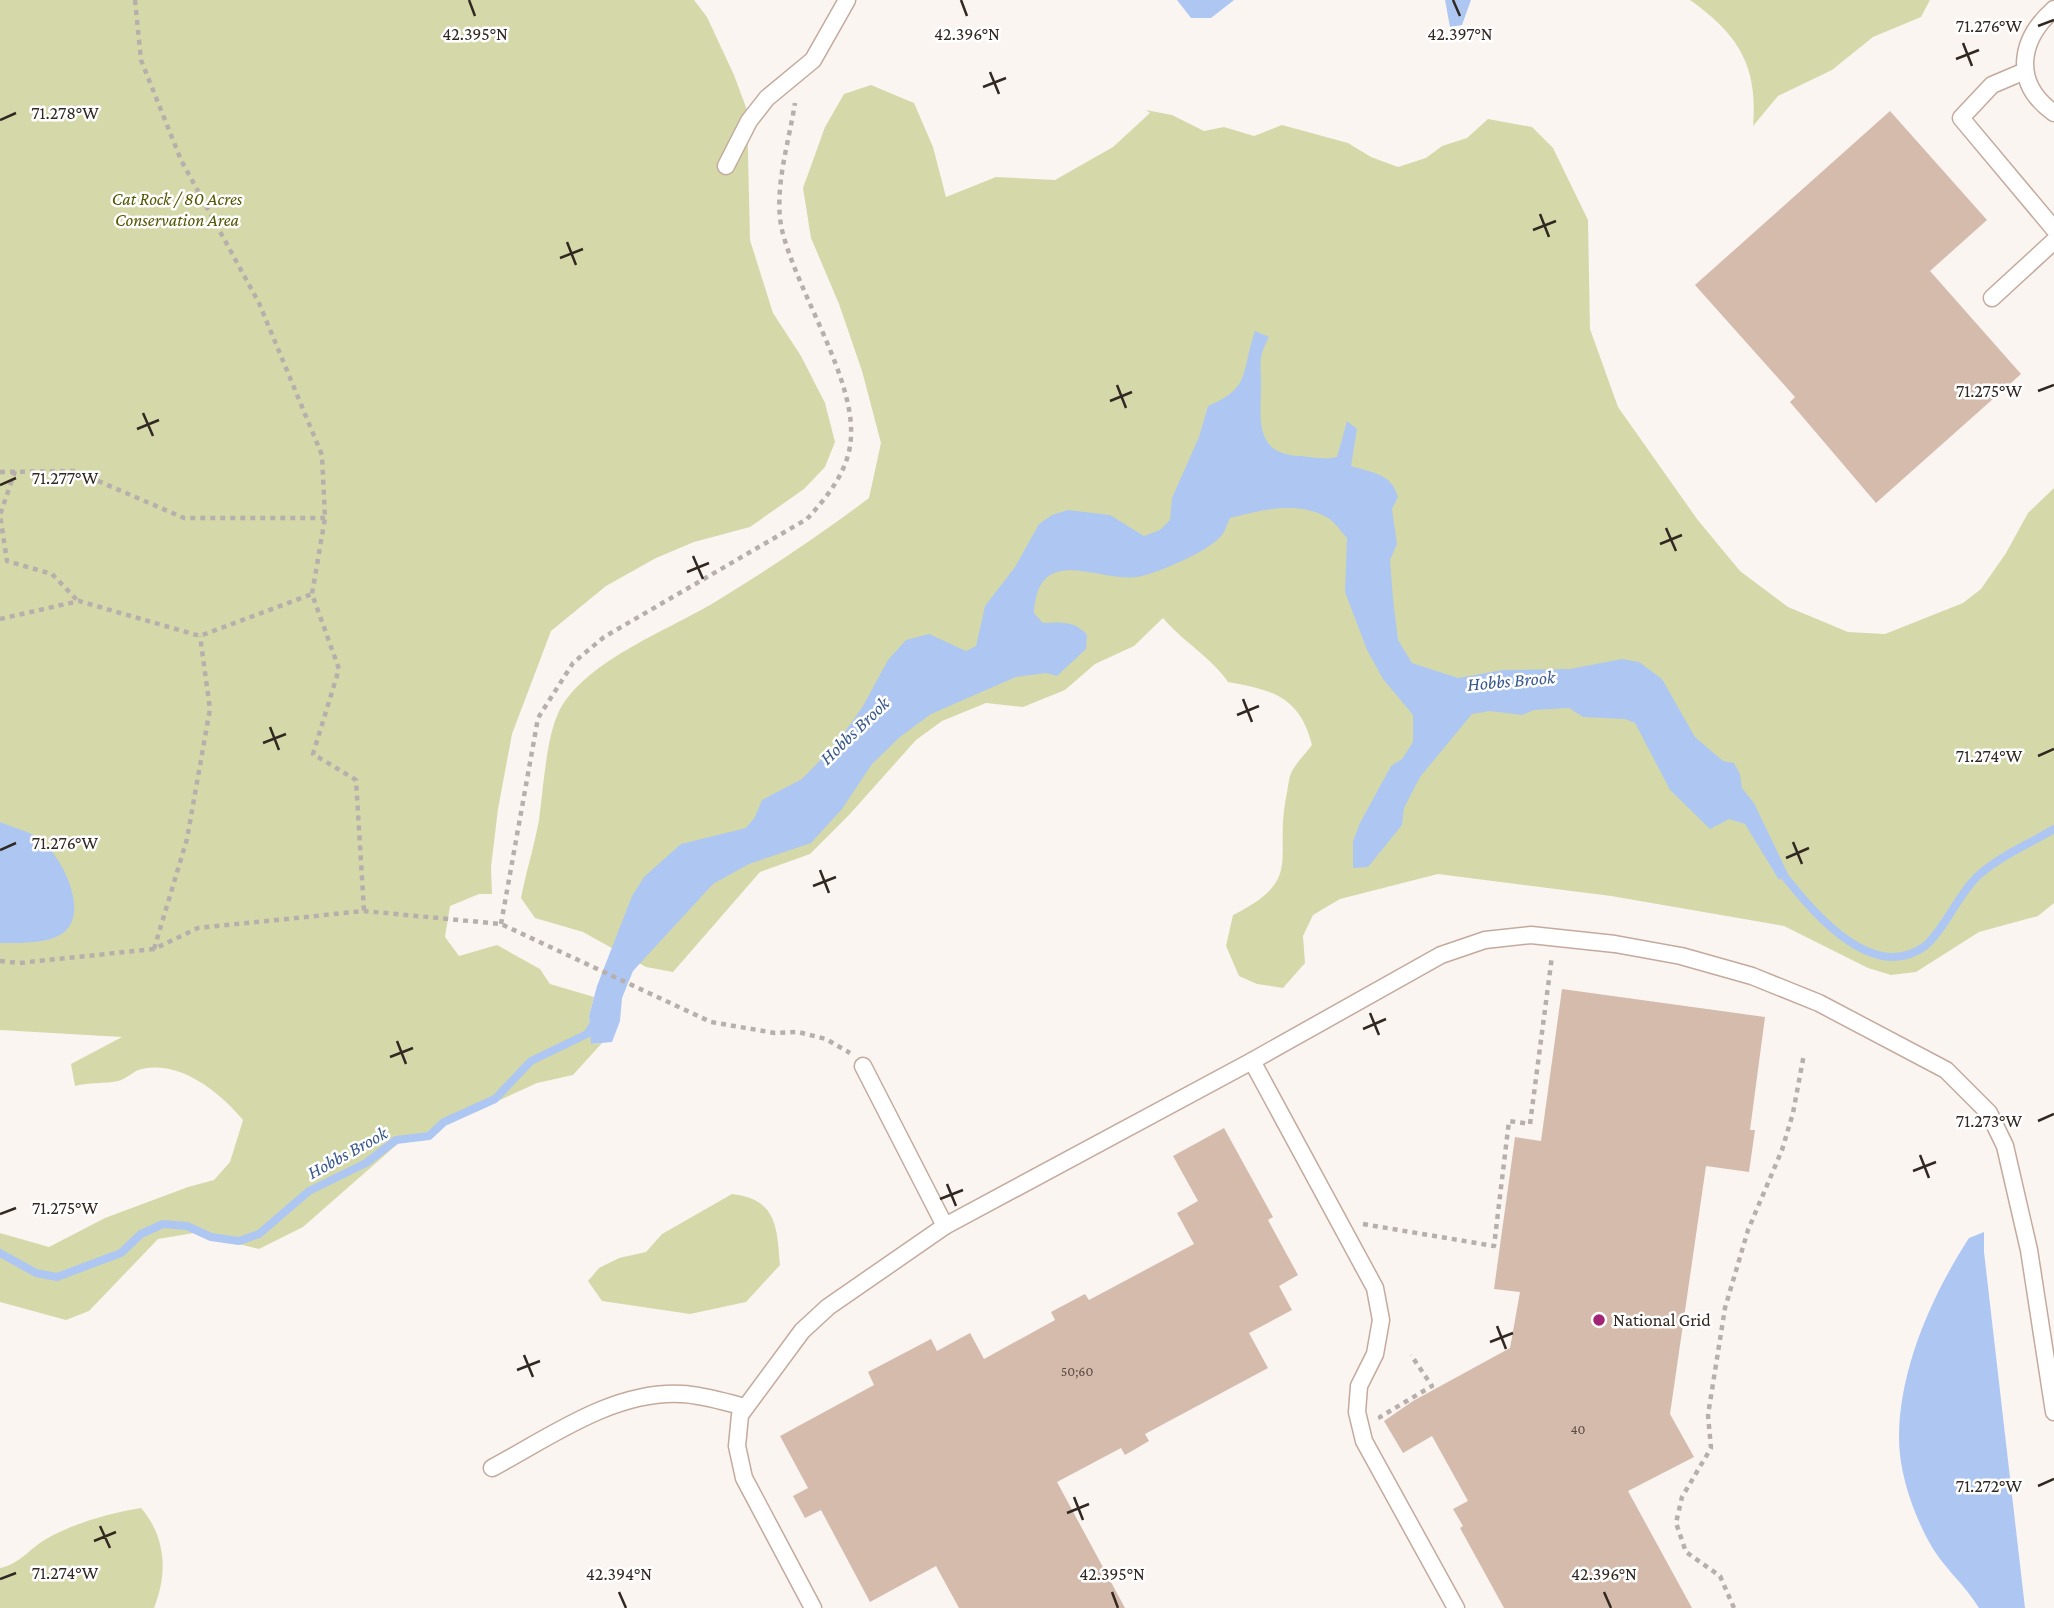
<svg xmlns="http://www.w3.org/2000/svg" width="2054" height="1608" viewBox="0 0 2054 1608" font-family="'Crimson Pro',serif">
<style>
.green{fill:#d5d9a9}
.water{fill:#adc7f2}
.lines{fill:none;stroke-linecap:round;stroke-linejoin:round}
.stream{stroke:#adc7f2;stroke-width:8}
.building{fill:#d5bbac}
.service-casing{stroke:#c4aa9c;stroke-width:19}
.path{stroke:#b7afab;stroke-width:4.5;stroke-dasharray:5 5;stroke-linecap:butt}
.service{stroke:#fff;stroke-width:16}
.ticks{fill:none;stroke:#322822;stroke-width:2.5}
.poi-dot{fill:#a22273;stroke:#fff;stroke-width:2.5}
.labels{text-anchor:middle;stroke-width:5;stroke-linejoin:round;paint-order:stroke}
.number-label{font-size:14px;fill:#5b4d44}
.park-label{font-size:18px;font-style:italic;fill:#545701;stroke:#fff}
.poi-label{font-size:18px;fill:#322822;stroke:#fff;text-anchor:start}
.water-label{font-size:19px;font-style:italic;fill:#37578d;stroke:#fff}
.ticks-label{font-size:18px;text-anchor:middle;fill:#322822;stroke:#fff;stroke-width:5;stroke-linejoin:round;paint-order:stroke}
</style>
<rect width="100%" height="100%" fill="#fbf5f2"/>
<!-- green -->
<g class="green">
<path d="M0 0H694L707 17 734 75 747 110 750 240 773 313 801 356 825 403 835 442 825 467 804 489 750 527 694 542 656 558 606 586 551 631 512 734 498 809 491 867 492 894H479L450 906 445 937 459 956 497 945 540 969 550 984 594 997 589 1016 592 1044 602 1043 573 1075 537 1083 439 1128 401 1141 303 1227 259 1249 194 1233 158 1239 89 1311 66 1320 0 1302V1233L49 1247 105 1218 188 1187 214 1180 230 1162 243 1120C221 1093 180 1060 142 1069 134 1070 127 1079 118 1081 104 1084 90 1082 75 1086L71 1064 122 1037 0 1030V943H4L40 839 0 822Z"/>
<path d="M1690 0H1930L1921 17 1873 37 1832 70 1778 96 1753 126C1758 66 1739 35 1690 0Z"/>
<path d="M871 85 914 103 933 147 946 197 996 177 1055 180 1113 147 1150 113 1146 110 1172 115 1204 131 1224 127 1254 136 1282 125 1348 143 1371 157 1398 167 1426 158 1442 146 1467 138 1488 119 1532 127 1553 148 1588 220 1590 329 1618 407 1697 519 1740 571 1788 607 1848 632 1885 634 1963 603 1981 589 2006 553 2028 513 2054 488V903L2038 916 1979 932 1916 972 1891 975 1868 968 1784 926 1611 896 1438 874 1340 899 1313 915 1303 936 1305 963 1283 988 1257 984 1239 976 1226 946 1233 915C1304 879 1274 861 1286 798 1288 790 1288 779 1292 771 1297 762 1306 753 1312 745 1300 697 1273 690 1228 682 1210 656 1183 642 1163 618L1134 646 1095 664 1065 690 1023 707 986 703 942 721 916 740 849 815 810 854 760 872 673 972 646 967 583 932 535 918 521 898C526 872 534 847 539 820 543 791 546 742 557 716 579 663 669 630 715 602 767 570 819 536 869 498L881 443 862 371 839 304 811 238 803 188 825 127 844 94Z"/>
<path d="M732 1194C777 1199 777 1227 780 1265L746 1302 690 1314 602 1301 588 1281 599 1268 619 1258 646 1252 662 1234Z"/>
<path d="M141 1508C166 1537 168 1573 154 1608H0V1568C20 1564 29 1549 46 1539 74 1523 110 1513 141 1508Z"/>
</g>
<!-- water -->
<g class="water">
<path d="M1177 0H1234L1211 18H1191Z"/>
<path d="M1445 0H1471L1462 25 1450 27Z"/>
<path d="M1255 331 1269 337C1256 362 1262 364 1261 389 1260 423 1256 454 1300 456 1314 457 1323 460 1337 457L1347 421 1357 429 1351 466C1373 473 1391 473 1398 497L1392 509 1397 544 1390 560 1393 599 1398 640 1412 663 1458 678 1503 670 1570 669 1622 659 1639 662 1662 679 1695 737 1723 761 1734 763 1740 774 1742 788 1754 803 1788 874 1779 880 1745 824 1729 819 1710 829 1670 790 1635 723 1625 719 1583 717 1569 708 1534 710 1522 715 1490 711 1472 714 1420 777 1404 808 1402 825 1368 867 1353 868V841L1360 823 1391 766 1402 759 1413 742V715L1383 679 1367 650 1345 592 1347 538C1341 532 1335 522 1328 518 1298 500 1261 510 1230 518 1227 524 1225 533 1220 537 1207 552 1156 574 1137 577 1097 582 1038 542 1034 613L1043 623C1060 622 1076 621 1087 635L1086 649 1057 676 1046 673 1016 677 931 714 900 737 872 764 842 809 811 843 749 864 713 884 633 971 622 998 620 1021 612 1042 591 1044 589 1016 597 986 632 896 644 877 681 844 746 828 755 817 762 800 802 779 838 742 863 706 888 660 906 640 929 634 966 651 976 646 985 606 1015 567 1039 524 1052 515 1068 510 1110 515 1144 536 1160 530 1170 520 1172 498 1199 437 1208 406C1252 388 1241 371 1255 331Z"/>
<path d="M0 822C12 827 29 831 40 839 61 855 91 913 63 933 48 944 18 943 0 943Z"/>
<path d="M1984 1232V1252L2025 1608H1979C1964 1583 1941 1566 1928 1540 1912 1510 1899 1472 1899 1438 1899 1369 1932 1295 1969 1238Z"/>
</g>
<g class="lines">
<!-- stream -->
<g class="stream">
<path d="M1779 869C1807 906 1871 986 1925 946 1944 931 1959 892 1980 874 2002 855 2029 844 2054 829"/>
<path d="M0 1253 36 1273 57 1277 121 1253 141 1234 163 1224 187 1226 211 1237 239 1241 259 1234 309 1191 366 1163 396 1140 429 1136 444 1122 495 1099 531 1061 587 1034 595 1022"/>
</g>
</g>
<!-- building -->
<g class="building">
<path d="M1890 111 1987 220 1930 271 2021 374 1876 503 1790 402 1795 397 1695 285Z"/>
<path d="M1562 989 1765 1017 1750 1130H1755L1749 1172 1706 1166 1670 1414 1694 1457 1628 1491 1692 1608H1504L1460 1528 1463 1526 1453 1509 1468 1501 1432 1436 1403 1453 1384 1421 1413 1401 1510 1348 1520 1292 1494 1289 1515 1137 1541 1141Z"/>
<path d="M1224 1128 1273 1217 1268 1220 1298 1275 1279 1286 1292 1310 1249 1333 1268 1368 1145 1434 1149 1441 1125 1455 1121 1448 1057 1482 1125 1608H959L936 1566 870 1602 821 1510 805 1518 793 1496 808 1488 780 1436 874 1385 868 1372 931 1339 937 1351 970 1333 984 1359 1055 1320 1051 1312 1085 1294 1089 1300 1194 1244 1177 1213 1198 1201 1173 1156Z"/>
</g>
<g class="lines">
<defs>
<g id="service">
<path d="M2054 9C2019 40 2012 83 2054 113"/>
<path d="M2025 71 1992 85 1961 118 2054 229"/>
<path d="M726 166 749 121 767 98 813 60 847 0"/>
<path d="M1992 298 2054 241"/>
<path d="M1252 1061 1375 1288 1381 1320 1375 1354 1359 1386 1357 1412 1364 1441 1456 1608"/>
<path d="M863 1066 945 1226"/>
<path d="M492 1468C550 1437 614 1390 682 1394 703 1395 725 1402 745 1407"/>
<path d="M813 1608 744 1478 737 1446 740 1415 802 1331 828 1307 945 1226 1252 1061 1441 955 1485 940 1531 935 1615 944 1681 956 1752 976 1819 1003 1946 1070 1989 1113 2005 1146 2029 1250 2054 1412"/>
</g>
</defs>
<!-- service casing -->
<use href="#service" class="service-casing"/>
<!-- path -->
<g class="path">
<path d="M135 0 141 60 181 160 259 303 322 455 325 518 312 594 339 669 313 754 356 780 364 911"/>
<path d="M15 471 0 515 7 561 52 574 78 601"/>
<path d="M0 472 75 471 184 518H325"/>
<path d="M0 619 79 601 200 636 312 594"/>
<path d="M501 924 538 718 573 663 604 637 807 519C828 496 850 469 851 436 854 376 797 292 782 230 773 191 789 142 795 103"/>
<path d="M154 949 187 839 210 709 200 636"/>
<path d="M0 961 19 963 154 949 198 928 364 911 501 924 711 1022 775 1033 798 1032 826 1039 850 1053"/>
<path d="M1363 1224 1494 1246 1509 1121 1530 1124 1552 956"/>
<path d="M1381 1419 1380 1417 1432 1386 1411 1355"/>
<path d="M1734 1608 1720 1576 1686 1552 1676 1523 1682 1497 1711 1448 1708 1415 1725 1308 1748 1230 1782 1150 1793 1113 1804 1054"/>
</g>
<!-- service -->
<use href="#service" class="service"/>
</g>
<!-- ticks -->
<path class="ticks" d="M469 0 475 16M961 0 967 16M1453 0 1460 16M2038 26 2054 20M1963 43 1972 66M1956 59 1979 50M990 72 999 94M983 87 1006 78M0 120 16 113M1540 214 1549 237M1533 230 1556 221M567 242 576 265M560 258 583 249M1117 385 1126 408M2038 391 2054 385M1110 401 1132 392M143 413 153 436M137 429 159 420M0 485 16 478M1666 528 1676 551M1660 544 1682 535M693 556 703 579M687 572 709 563M1243 699 1252 722M1237 715 1259 706M270 727 279 750M263 743 286 734M2038 756 2054 749M1793 842 1802 864M0 850 16 843M1786 858 1809 848M820 870 829 893M813 886 836 877M1370 1013 1379 1035M1363 1029 1386 1019M397 1041 406 1064M390 1057 413 1048M2038 1121 2054 1114M1920 1155 1929 1178M1913 1171 1936 1162M947 1184 956 1206M940 1199 963 1190M0 1214 16 1208M1497 1326 1506 1349M1490 1342 1513 1333M524 1355 533 1377M517 1370 540 1361M2038 1486 2054 1479M1074 1497 1083 1520M1067 1513 1089 1504M100 1526 110 1548M94 1541 116 1532M0 1579 16 1573M619 1592 626 1608M1112 1592 1118 1608M1604 1592 1611 1608"/>
<!-- markers -->
<circle class="poi-dot" cx="1599" cy="1320" r="7"/>
<g class="labels">
<!-- number labels -->
<g class="number-label">
<text x="1077" y="1376">50;60</text>
<text x="1578" y="1434">40</text>
</g>
<!-- park labels -->
<g class="park-label">
<text x="177" y="205">Cat Rock / 80 Acres<tspan x="177" dy="21">Conservation Area</tspan></text>
</g>
<!-- poi labels -->
<g class="poi-label">
<text x="1613" y="1326">National Grid</text>
</g>
<!-- water labels -->
<g class="water-label">
<text transform="translate(1511 680) rotate(-5)" y="7">Hobbs Brook</text>
<text transform="translate(854 730) rotate(-44)" y="7">Hobbs Brook</text>
<text transform="translate(347 1152) rotate(-29)" y="7">Hobbs Brook</text>
</g>
</g>
<g class="ticks-label">
<text x="1989" y="32">71.276°W</text>
<text x="475" y="40">42.395°N</text>
<text x="967" y="40">42.396°N</text>
<text x="1460" y="40">42.397°N</text>
<text x="65" y="119">71.278°W</text>
<text x="1989" y="397">71.275°W</text>
<text x="65" y="484">71.277°W</text>
<text x="1989" y="762">71.274°W</text>
<text x="65" y="849">71.276°W</text>
<text x="1989" y="1127">71.273°W</text>
<text x="65" y="1214">71.275°W</text>
<text x="1989" y="1492">71.272°W</text>
<text x="65" y="1579">71.274°W</text>
<text x="619" y="1580">42.394°N</text>
<text x="1112" y="1580">42.395°N</text>
<text x="1604" y="1580">42.396°N</text>
</g>
</svg>
